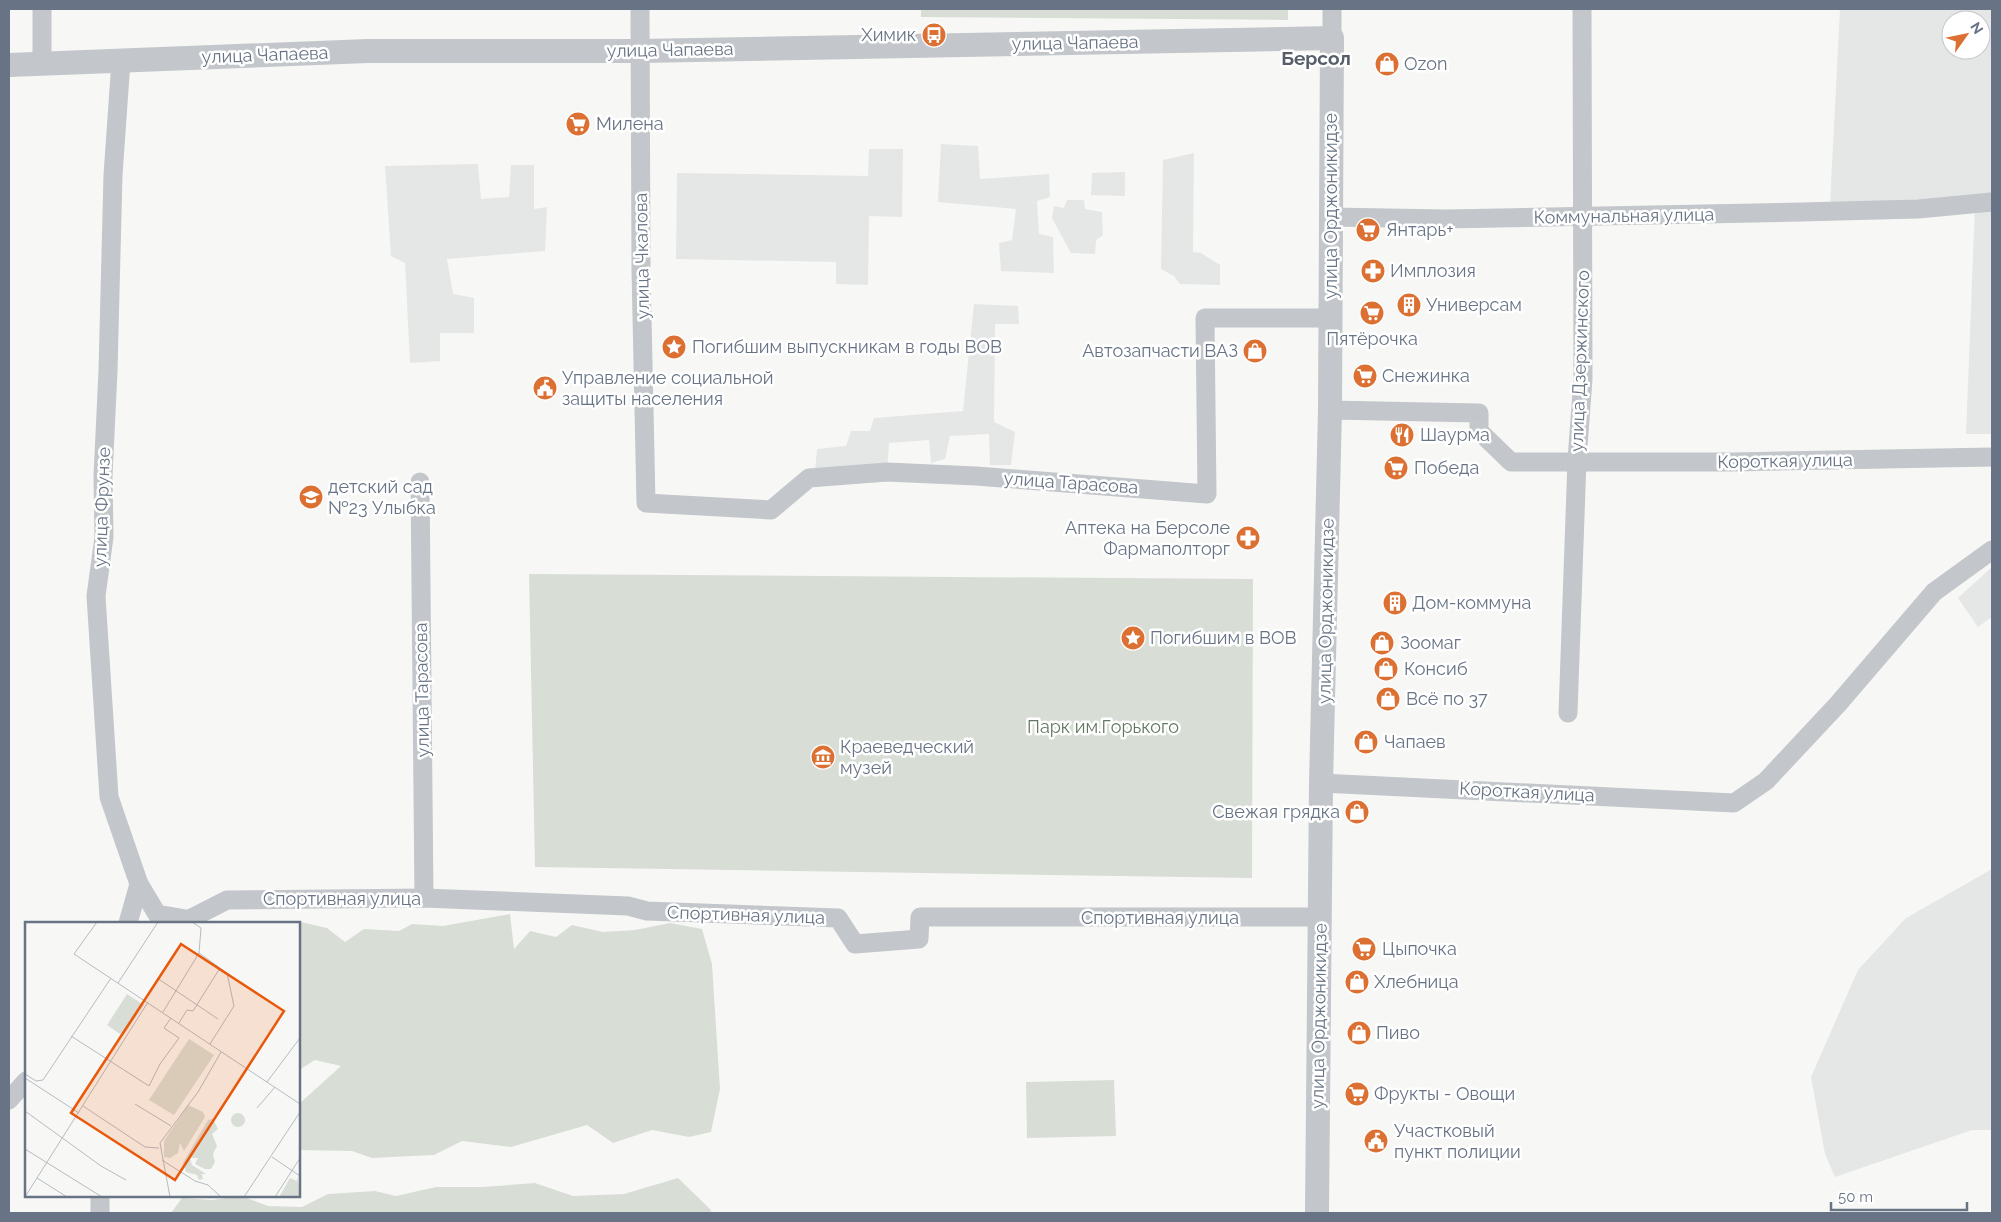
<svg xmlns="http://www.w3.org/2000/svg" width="2001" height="1222" viewBox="0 0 2001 1222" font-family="Raleway,sans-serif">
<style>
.built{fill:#e5e7e6;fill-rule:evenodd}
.green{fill:#d8ded6}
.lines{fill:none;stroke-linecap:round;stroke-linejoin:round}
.minor{stroke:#c3c6ca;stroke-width:19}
.tertiary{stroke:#c3c6ca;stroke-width:24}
.labels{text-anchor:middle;stroke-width:5;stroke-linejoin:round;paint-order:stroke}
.poi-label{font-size:18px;fill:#687485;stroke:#fff;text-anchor:start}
.street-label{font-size:18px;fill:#687485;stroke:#fff}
.park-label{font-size:18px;fill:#647763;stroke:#fff}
.neighbourhood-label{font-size:19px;font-weight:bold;fill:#565e6a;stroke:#fff}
.inset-road{fill:none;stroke:#b5bbc1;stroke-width:1}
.view{fill:#e8590c;fill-opacity:0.15;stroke:#e8590c;stroke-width:2.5}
.inset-edge{fill:none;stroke:#687485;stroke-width:2.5}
</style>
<rect width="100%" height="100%" fill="#f7f8f5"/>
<!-- built -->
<g class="built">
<path d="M1840 9H1992V434H1966L1975 205 1830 204ZM1951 20H1981V50H1951Z"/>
<path d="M941 144 978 146 980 179 1049 174 1050 197 1037 201 1039 234 1053 237 1054 273 1001 271 999 243 1012 240 1016 209 938 202Z"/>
<path d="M869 149H903L902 217 869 216 868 285 836 284V262L676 259 677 173 868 176Z"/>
<path d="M1194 153 1193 252 1201 253 1220 265V285L1180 284 1174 276 1161 269 1163 160Z"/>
<path d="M478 164 481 199 509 197 511 165H534V209L547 207 545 251 447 259 453 294 474 298V333H440V361L410 363 405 263 391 256 385 166Z"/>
<path d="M1125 172V196L1091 195 1092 173Z"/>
<path d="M1067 200H1084L1085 209 1102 212 1103 235 1096 240 1095 254 1071 253 1052 218 1054 206 1064 208Z"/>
<path d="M974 304 1018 306 1019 324H995L994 422 1015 432 1011 465H990L989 434 950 436 945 459 931 463 929 440 889 443 887 472 815 471 817 449 846 446 851 431H870L874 418 963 411Z"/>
<path d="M1992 567V617L1978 627 1958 598Z"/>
<path d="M1992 869V1130H1972L1835 1177 1825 1154 1811 1077 1858 970 1906 918Z"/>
</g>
<!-- green -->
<g class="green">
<path d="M921 9H1288V20L921 17Z"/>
<path d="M529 574 1253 579 1252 878 535 867Z"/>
<path d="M510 914 514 949 530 931 556 937 572 925 603 932 635 930 670 923 702 929 712 964 720 1089 711 1132 689 1137 652 1130 613 1143 587 1125 511 1147 462 1141 434 1155 372 1158 352 1151 299 1150V1104L341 1066 315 1060 299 1070V923H268L301 922 327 928 345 942 364 929 399 931 412 924 443 926Z"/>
<path d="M1114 1080 1116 1136 1027 1138 1026 1082Z"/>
<path d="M678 1178 711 1210 710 1213H171L182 1198 212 1200 241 1196 268 1206 302 1207 328 1194 375 1191 396 1196 436 1187H483L535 1183 573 1196 624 1194Z"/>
</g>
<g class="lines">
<!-- minor -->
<g class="minor">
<path d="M640 9 641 270 646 503 771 510 809 478 887 472 976 476 1207 494 1205 318H1331"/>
<path d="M1332 38V9"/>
<path d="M121 61 113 175 108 371 103 476 104 537 96 596 109 797 139 884 157 914 186 919"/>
<path d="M42 65V9"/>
<path d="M1330 217 1446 219 1801 212 1918 209 1992 202"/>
<path d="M1330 410 1479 413V431L1511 462H1732L1992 457"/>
<path d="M420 482 424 898"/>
<path d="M1568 713 1577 460 1583 379 1582 9"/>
<path d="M1321 783 1734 803 1766 781 1838 704 1934 592 1992 550"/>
<path d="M128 923 139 884"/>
<path d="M182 923 227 900 424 898 628 906 647 911 838 918 855 944 919 939 920 917H1320"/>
<path d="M9 1100 26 1081"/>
<path d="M100 1196V1213"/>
</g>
<!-- tertiary -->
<path class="tertiary" d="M9 65 368 51H640L1332 38 1330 410 1321 783 1317 1213"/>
</g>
<!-- icons -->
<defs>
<symbol id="bus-disc" viewBox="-11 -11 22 22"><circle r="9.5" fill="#db7032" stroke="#fff"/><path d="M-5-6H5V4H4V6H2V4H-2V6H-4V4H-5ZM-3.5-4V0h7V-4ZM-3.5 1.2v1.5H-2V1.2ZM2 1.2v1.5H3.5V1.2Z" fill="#fff"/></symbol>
<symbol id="shop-disc" viewBox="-11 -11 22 22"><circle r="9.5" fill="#db7032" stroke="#fff"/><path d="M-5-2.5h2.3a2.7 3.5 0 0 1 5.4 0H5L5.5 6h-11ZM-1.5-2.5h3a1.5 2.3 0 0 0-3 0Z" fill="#fff"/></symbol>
<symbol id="supermarket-disc" viewBox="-11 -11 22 22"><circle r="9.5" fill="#db7032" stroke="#fff"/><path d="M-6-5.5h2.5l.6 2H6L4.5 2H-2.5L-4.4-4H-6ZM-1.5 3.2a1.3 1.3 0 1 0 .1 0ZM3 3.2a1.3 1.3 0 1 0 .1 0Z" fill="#fff"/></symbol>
<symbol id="pharmacy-disc" viewBox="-11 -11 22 22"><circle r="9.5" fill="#db7032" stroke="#fff"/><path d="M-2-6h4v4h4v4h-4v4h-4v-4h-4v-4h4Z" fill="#fff"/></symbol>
<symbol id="building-disc" viewBox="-11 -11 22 22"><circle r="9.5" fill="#db7032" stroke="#fff"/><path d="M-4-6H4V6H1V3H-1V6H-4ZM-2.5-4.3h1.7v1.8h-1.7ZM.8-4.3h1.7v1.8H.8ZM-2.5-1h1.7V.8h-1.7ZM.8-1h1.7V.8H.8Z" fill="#fff"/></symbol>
<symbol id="sight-disc" viewBox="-11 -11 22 22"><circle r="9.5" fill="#db7032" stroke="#fff"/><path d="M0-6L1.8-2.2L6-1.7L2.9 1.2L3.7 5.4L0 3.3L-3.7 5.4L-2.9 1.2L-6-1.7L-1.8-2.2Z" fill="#fff"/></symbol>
<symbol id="civic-disc" viewBox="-11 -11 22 22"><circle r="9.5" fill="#db7032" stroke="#fff"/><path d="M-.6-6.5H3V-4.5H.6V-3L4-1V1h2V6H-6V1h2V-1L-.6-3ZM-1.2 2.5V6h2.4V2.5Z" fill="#fff"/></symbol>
<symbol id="restaurant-disc" viewBox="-11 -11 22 22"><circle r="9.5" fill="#db7032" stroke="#fff"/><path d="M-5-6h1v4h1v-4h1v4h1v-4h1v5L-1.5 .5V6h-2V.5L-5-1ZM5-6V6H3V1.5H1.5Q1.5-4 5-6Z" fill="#fff"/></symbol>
<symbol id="school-disc" viewBox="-11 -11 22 22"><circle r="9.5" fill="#db7032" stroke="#fff"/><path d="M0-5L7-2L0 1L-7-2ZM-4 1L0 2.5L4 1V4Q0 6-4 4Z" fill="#fff"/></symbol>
<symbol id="museum-disc" viewBox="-11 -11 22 22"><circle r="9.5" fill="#db7032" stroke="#fff"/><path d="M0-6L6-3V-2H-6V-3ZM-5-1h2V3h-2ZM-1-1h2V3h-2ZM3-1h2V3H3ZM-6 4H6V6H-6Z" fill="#fff"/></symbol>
</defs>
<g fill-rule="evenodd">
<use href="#bus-disc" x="920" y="21" width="28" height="28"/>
<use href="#shop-disc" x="1373" y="50" width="28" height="28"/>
<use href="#supermarket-disc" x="564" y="110" width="28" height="28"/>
<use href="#supermarket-disc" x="1354" y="216" width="28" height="28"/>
<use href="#pharmacy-disc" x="1359" y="257" width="28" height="28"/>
<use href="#building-disc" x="1395" y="291" width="28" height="28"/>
<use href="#supermarket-disc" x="1358" y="299" width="28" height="28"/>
<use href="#sight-disc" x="660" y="333" width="28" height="28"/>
<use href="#shop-disc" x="1241" y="337" width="28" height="28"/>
<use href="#supermarket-disc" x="1351" y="362" width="28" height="28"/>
<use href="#civic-disc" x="531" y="374" width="28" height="28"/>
<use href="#restaurant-disc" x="1388" y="421" width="28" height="28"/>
<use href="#supermarket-disc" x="1382" y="454" width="28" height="28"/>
<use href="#school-disc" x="297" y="483" width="28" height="28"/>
<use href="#pharmacy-disc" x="1234" y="524" width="28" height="28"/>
<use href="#building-disc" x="1381" y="589" width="28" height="28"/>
<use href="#sight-disc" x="1119" y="624" width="28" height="28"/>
<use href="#shop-disc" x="1368" y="629" width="28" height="28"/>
<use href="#shop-disc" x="1372" y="655" width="28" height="28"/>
<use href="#shop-disc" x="1374" y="685" width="28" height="28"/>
<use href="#shop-disc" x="1352" y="728" width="28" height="28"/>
<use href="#museum-disc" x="809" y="743" width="28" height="28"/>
<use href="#shop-disc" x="1343" y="798" width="28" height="28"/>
<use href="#supermarket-disc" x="1350" y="935" width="28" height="28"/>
<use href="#shop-disc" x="1343" y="968" width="28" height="28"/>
<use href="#shop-disc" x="1345" y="1019" width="28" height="28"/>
<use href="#supermarket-disc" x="1343" y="1080" width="28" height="28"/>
<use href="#civic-disc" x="1362" y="1127" width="28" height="28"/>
</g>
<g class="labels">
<!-- poi labels -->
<g class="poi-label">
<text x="916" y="41" text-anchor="end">Химик</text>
<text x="1404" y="70">Ozon</text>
<text x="596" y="130">Милена</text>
<text x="1386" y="236">Янтарь+</text>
<text x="1390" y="277">Имплозия</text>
<text x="1426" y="311">Универсам</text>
<text x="1372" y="345" text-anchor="middle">Пятёрочка</text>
<text x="692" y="353">Погибшим выпускникам в годы ВОВ</text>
<text x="1238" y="357" text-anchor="end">Автозапчасти ВАЗ</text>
<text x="1382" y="382">Снежинка</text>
<text x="562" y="384">Управление социальной<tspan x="562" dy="21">защиты населения</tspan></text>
<text x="1420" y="441">Шаурма</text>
<text x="1414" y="474">Победа</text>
<text x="328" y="493">детский сад<tspan x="328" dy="21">№23 Улыбка</tspan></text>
<text x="1230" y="534" text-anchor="end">Аптека на Берсоле<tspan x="1230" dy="21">Фармаполторг</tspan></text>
<text x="1412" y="609">Дом-коммуна</text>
<text x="1150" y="644">Погибшим в ВОВ</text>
<text x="1400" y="649">Зоомаг</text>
<text x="1404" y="675">Консиб</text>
<text x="1406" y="705">Всё по 37</text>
<text x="1384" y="748">Чапаев</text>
<text x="840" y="753">Краеведческий<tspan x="840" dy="21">музей</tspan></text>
<text x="1340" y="818" text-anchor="end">Свежая грядка</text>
<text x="1382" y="955">Цыпочка</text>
<text x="1374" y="988">Хлебница</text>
<text x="1376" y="1039">Пиво</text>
<text x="1374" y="1100">Фрукты - Овощи</text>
<text x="1394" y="1137">Участковый<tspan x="1394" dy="21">пункт полиции</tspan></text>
</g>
<!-- street labels -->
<g class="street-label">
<text transform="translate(1075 43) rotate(-1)" y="6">улица Чапаева</text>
<text transform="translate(670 50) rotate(-1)" y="6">улица Чапаева</text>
<text transform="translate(265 55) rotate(-2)" y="6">улица Чапаева</text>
<text transform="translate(1331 206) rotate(-90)" y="6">улица Орджоникидзе</text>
<text transform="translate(1624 216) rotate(-1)" y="6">Коммунальная улица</text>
<text transform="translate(642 256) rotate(-91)" y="6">улица Чкалова</text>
<text transform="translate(1580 361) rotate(-88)" y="6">улица Дзержинского</text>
<text transform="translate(1785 461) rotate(-1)" y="6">Короткая улица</text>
<text transform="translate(1071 483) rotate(4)" y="6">улица Тарасова</text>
<text transform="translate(102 507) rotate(-88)" y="6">улица Фрунзе</text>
<text transform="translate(1326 611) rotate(-89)" y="6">улица Орджоникидзе</text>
<text transform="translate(422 690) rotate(-91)" y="6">улица Тарасова</text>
<text transform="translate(1527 792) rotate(3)" y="6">Короткая улица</text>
<text x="342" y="905">Спортивная улица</text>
<text transform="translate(746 915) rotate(2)" y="6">Спортивная улица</text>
<text x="1160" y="924">Спортивная улица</text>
<text transform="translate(1319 1016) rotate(-89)" y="6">улица Орджоникидзе</text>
</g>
<!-- park labels -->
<g class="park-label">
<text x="1103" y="733">Парк им.Горького</text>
</g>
<!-- neighbourhood labels -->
<g class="neighbourhood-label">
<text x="1316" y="65">Берсол</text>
</g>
</g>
<!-- overview -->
<g transform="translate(25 922)">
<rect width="275" height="275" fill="#f7f8f5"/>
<path d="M102 72 119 83 98 114 82 103ZM164 117 189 133 149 193 124 178ZM163 183 178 190 180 195 159 229 155 221 153 231 145 236 139 235V219ZM206 198a7 7 0 1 1 14 0a7 7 0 1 1-14 0ZM188 197 193 207 187 212 192 224 188 232 190 240 186 247H180L170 242 173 236H165L167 243 181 252H177L178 257 174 258 172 253 161 250 158 241 183 198ZM273 254 275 275H254L265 256 272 259Z" fill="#d8ded6"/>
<path class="inset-road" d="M72 0 49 32 275 182M167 0 176 6 174 31 202 51 209 84 185 122M132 56 193 97M93 61 133 0M138 90 174 31M154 101 162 88 168 89 195 46M46 114 124 164 135 142 154 116 139 106 146 96M0 152 11 159 18 158 86 56M0 156 54 191M242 160 275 116M110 182 146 204M58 184 120 225 134 226M232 186 250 165M0 189 76 244 101 258M0 227 77 275M247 235 275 254M137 238 170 259 183 263 196 275M12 256 42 275M0 275 123 80M145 275 135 221 173 170 196 130M219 275 275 190M250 275 275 236"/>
<path class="view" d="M156 22 259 89 150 258 46 191Z"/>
<rect width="275" height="275" class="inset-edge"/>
</g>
<!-- border -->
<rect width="2001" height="1222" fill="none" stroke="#687485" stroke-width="20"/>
<!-- north arrow -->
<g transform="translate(1966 35) rotate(57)"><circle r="24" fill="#ffffff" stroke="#c3c7ce"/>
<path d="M0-4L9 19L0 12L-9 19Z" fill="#db7032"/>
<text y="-8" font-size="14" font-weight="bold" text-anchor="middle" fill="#687485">N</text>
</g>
<!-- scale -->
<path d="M1831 1202v8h136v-8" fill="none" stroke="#687485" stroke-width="2.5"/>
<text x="1838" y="1202" font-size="15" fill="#687485" stroke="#ffffff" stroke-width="4" paint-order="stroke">50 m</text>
</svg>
